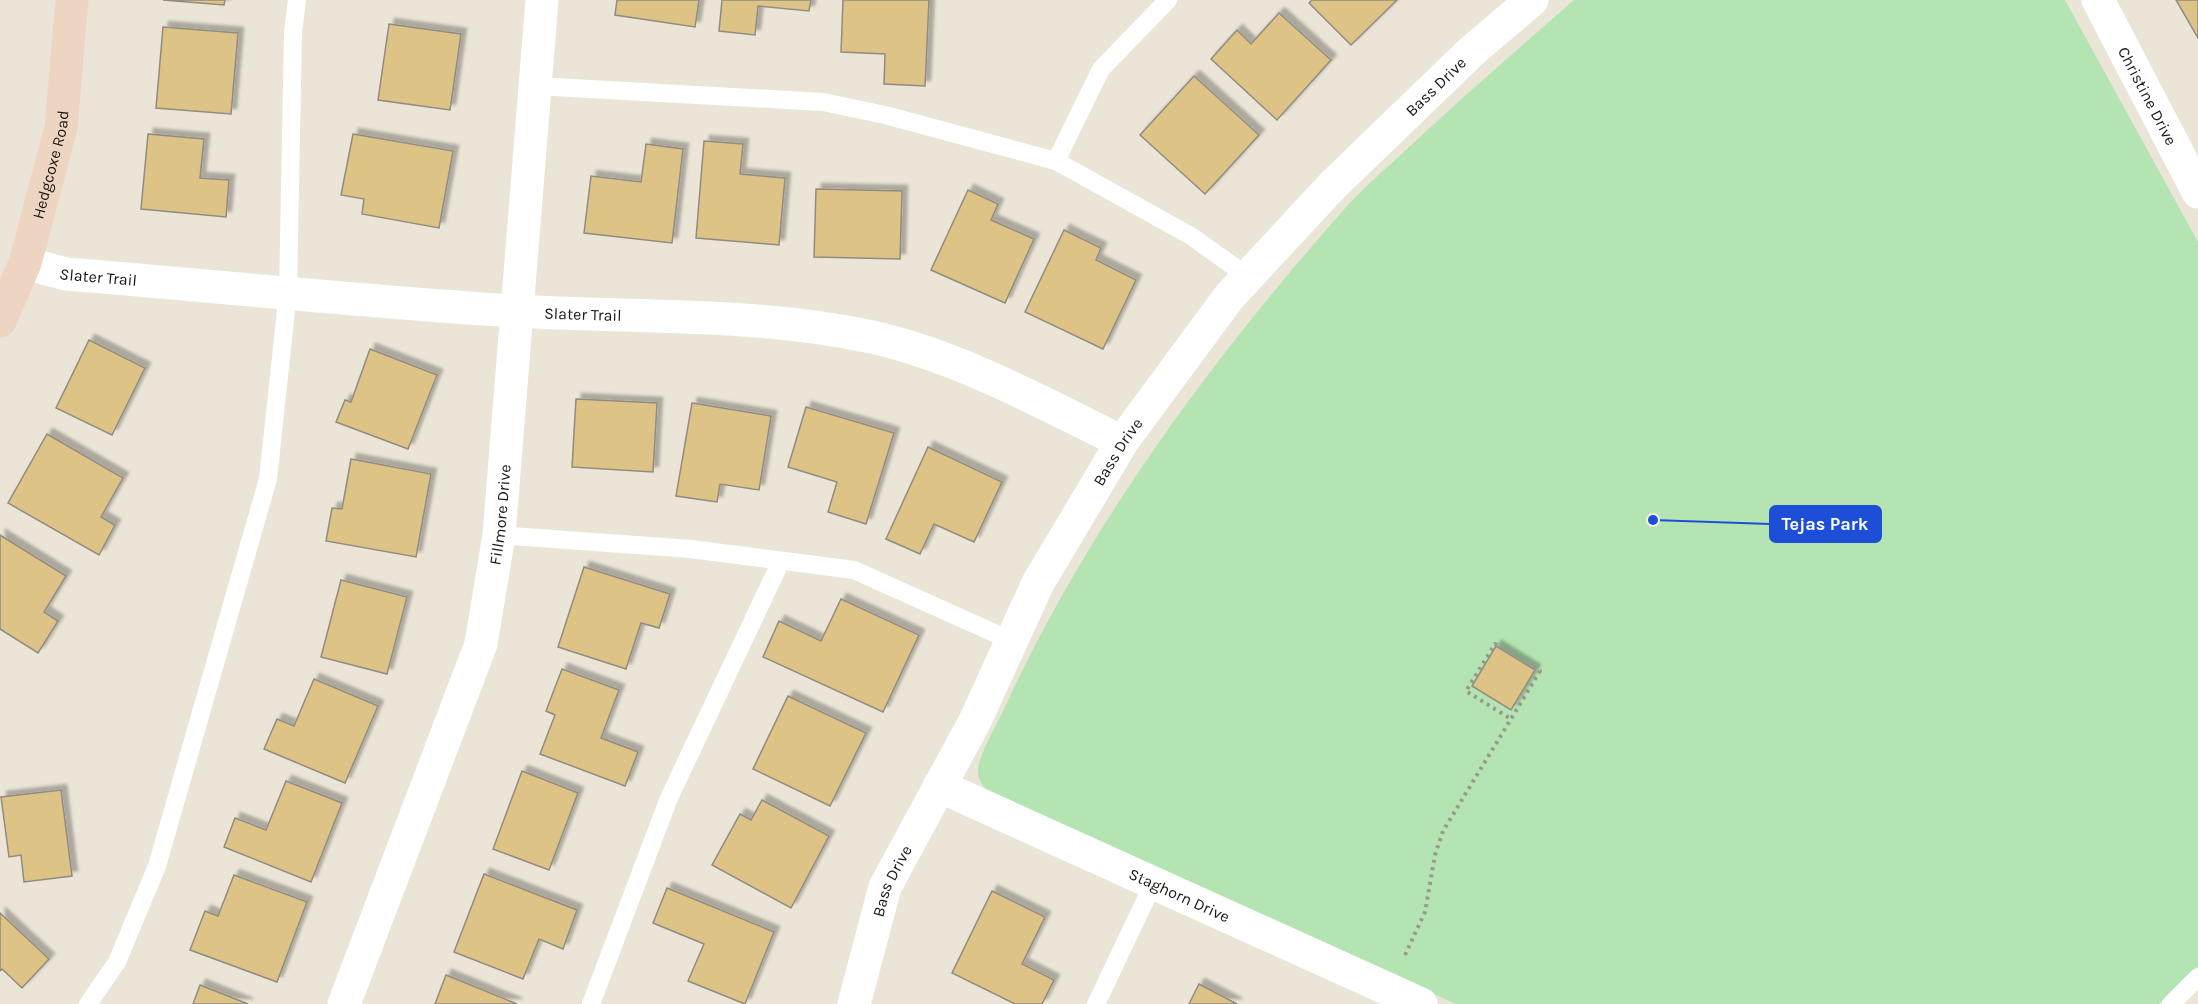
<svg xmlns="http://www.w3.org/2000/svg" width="2198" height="1004" viewBox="0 0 2198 1004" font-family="Karla,sans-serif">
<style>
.green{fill:#b5e4b3}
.building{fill:#ddc386;stroke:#928c80;stroke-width:1.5;filter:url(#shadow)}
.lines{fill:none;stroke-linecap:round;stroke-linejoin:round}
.path{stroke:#9c978d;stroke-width:4;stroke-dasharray:3 4.5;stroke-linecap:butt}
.lane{stroke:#fff;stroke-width:18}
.street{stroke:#fff;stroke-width:33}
.secondary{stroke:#eed5c2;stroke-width:33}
.labels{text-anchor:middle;stroke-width:4.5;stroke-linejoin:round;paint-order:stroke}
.street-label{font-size:16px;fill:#191612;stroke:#f8f2e4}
.leader{fill:none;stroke:#1d4ed8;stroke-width:2}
.callout-dot{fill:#1d4ed8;stroke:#f8f2e4;stroke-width:2}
.callout{fill:#1d4ed8;stroke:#1d4ed8;stroke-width:2}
.callout-label{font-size:18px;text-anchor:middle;font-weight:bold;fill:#fff}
</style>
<defs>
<filter id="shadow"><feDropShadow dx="5.5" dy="-5.5" stdDeviation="1.5" flood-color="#0004"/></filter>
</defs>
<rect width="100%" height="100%" fill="#ebe5d7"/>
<!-- green -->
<path class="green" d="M1574 0H2065L2198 242V967L2159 1004H1456L992 796C987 791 980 783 978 775 976 758 997 725 1004 709 1089 524 1213 357 1348 205 1366 185 1387 168 1407 149 1461 98 1518 49 1574 0Z"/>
<!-- building -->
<g class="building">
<path d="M163 0H225L224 5Z"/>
<path d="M617 0H699L695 27 615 15Z"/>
<path d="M722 0H811L809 11 758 6 755 35 719 31Z"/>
<path d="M843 0H929L925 86 884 84 885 54 841 52Z"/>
<path d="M1312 0H1397L1351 45 1309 3Z"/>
<path d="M2176 0H2198V38Z"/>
<path d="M1279 13 1331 60 1277 120 1211 59 1237 30 1251 44Z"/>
<path d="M389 24 461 34 450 110 378 100Z"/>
<path d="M163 27 238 33 231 114 156 108Z"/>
<path d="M1194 76 1259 135 1205 194 1140 135Z"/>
<path d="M148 134 204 139 200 178 229 180 226 217 141 209Z"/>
<path d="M353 134 453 151 439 228 362 214 364 199 341 195Z"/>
<path d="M704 141 743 144 740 174 785 178 779 245 696 238Z"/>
<path d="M646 144 683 149 672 243 584 233 591 176 641 182Z"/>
<path d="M816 189 902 191 900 259 814 257Z"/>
<path d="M968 190 998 204 991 220 1034 239 1005 303 931 270Z"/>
<path d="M1064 230 1101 248 1096 260 1136 280 1103 349 1025 312Z"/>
<path d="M89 340 145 368 112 435 56 408Z"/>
<path d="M370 349 437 375 408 449 336 422 345 400 351 402Z"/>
<path d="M576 399 657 403 653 472 572 467Z"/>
<path d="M692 403 771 416 759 490 720 484 717 502 676 496Z"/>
<path d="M806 407 894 433 866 524 828 512 837 482 788 467Z"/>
<path d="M47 434 123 478 101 517 115 525 99 555 8 503Z"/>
<path d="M928 447 1002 482 974 542 934 524 920 554 886 539Z"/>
<path d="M351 459 431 474 416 557 326 541 332 508 342 509Z"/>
<path d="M0 535 66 576 44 612 58 621 38 653 0 629Z"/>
<path d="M584 567 670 594 659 628 641 623 626 669 558 647Z"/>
<path d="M341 580 407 597 387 674 321 657Z"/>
<path d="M841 599 919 635 883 712 763 657 779 621 821 641Z"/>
<path d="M1496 646 1535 670 1511 710 1472 686Z"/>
<path d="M562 669 619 690 601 738 638 752 625 786 540 754 555 715 546 711Z"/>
<path d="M314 679 378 706 345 783 264 749 277 719 294 726Z"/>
<path d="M788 696 866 733 830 806 753 769Z"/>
<path d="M522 771 578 793 549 870 493 849Z"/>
<path d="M286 781 342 803 311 882 224 847 235 818 266 830Z"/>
<path d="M61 790 72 876 24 882 21 855 9 857 1 797Z"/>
<path d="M762 800 829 836 791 908 712 865 740 814 751 820Z"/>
<path d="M484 874 577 910 563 949 539 939 523 979 454 952Z"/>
<path d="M234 875 307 902 277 982 190 950 205 911 218 916Z"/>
<path d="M667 888 774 932 745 1004 688 981 704 944 653 923Z"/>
<path d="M992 891 1045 917 1022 964 1054 980 1042 1004H1015L952 973Z"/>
<path d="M0 913 49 959 22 988 2 969 0 971Z"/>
<path d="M446 975 517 1004H435Z"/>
<path d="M1199 984 1237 1004H1189Z"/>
<path d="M200 985 248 1004H193Z"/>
</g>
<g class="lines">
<!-- path -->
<path class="path" d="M1405 955 1425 912 1435 855 1443 831 1540 671 1495 644 1466 691 1511 719"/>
<!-- lane -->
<g class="lane">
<path d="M536 86 823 102 885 115 978 140 1056 161 1191 236 1247 276"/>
<path d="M1056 161 1101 69 1168 0"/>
<path d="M499 535 691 549 854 570 1012 641"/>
<path d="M88 1004 117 962 157 866 268 479 288 292 293 32 297 0"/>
<path d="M591 1004 669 798 781 561"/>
<path d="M1096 1004 1154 882"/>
<path d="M2171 1004 2198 977"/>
</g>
<!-- street -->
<g class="street">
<path id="s1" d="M2098 0 2198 192"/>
<path id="s2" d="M25 263 66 274C216 286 366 302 515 311 633 318 756 312 872 337 960 357 1041 402 1122 442"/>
<path id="s3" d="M939 786 1421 1004"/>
<path id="s4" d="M344 1004 481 644 499 535 542 0"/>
<path id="s5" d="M854 1004 885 887 975 721 1038 583 1122 442 1229 297 1333 185 1473 50 1532 0"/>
</g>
<!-- secondary -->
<path class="secondary" id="s6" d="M0 321 25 263 61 128 72 0"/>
</g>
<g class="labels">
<!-- street labels -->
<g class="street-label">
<text dy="6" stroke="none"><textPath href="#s5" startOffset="1101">Bass Drive</textPath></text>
<text dy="6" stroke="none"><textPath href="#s1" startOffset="108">Christine Drive</textPath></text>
<text dy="6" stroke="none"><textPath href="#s6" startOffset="165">Hedgcoxe Road</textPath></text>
<text dy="6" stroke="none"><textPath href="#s2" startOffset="75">Slater Trail</textPath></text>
<text dy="6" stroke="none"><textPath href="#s2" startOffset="561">Slater Trail</textPath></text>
<text dy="6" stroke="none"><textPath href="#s5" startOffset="615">Bass Drive</textPath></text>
<text dy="6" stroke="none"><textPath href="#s4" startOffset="516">Fillmore Drive</textPath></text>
<text dy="6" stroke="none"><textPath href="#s5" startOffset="129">Bass Drive</textPath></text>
<text dy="6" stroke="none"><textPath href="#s3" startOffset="264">Staghorn Drive</textPath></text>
</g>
</g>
<!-- callouts -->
<path class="leader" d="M1653 520L1770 524"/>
<circle class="callout-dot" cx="1653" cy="520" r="6"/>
<rect class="callout" x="1770" y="506" width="111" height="36" rx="6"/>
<g class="callout-label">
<text x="1825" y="530">Tejas Park</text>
</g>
</svg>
